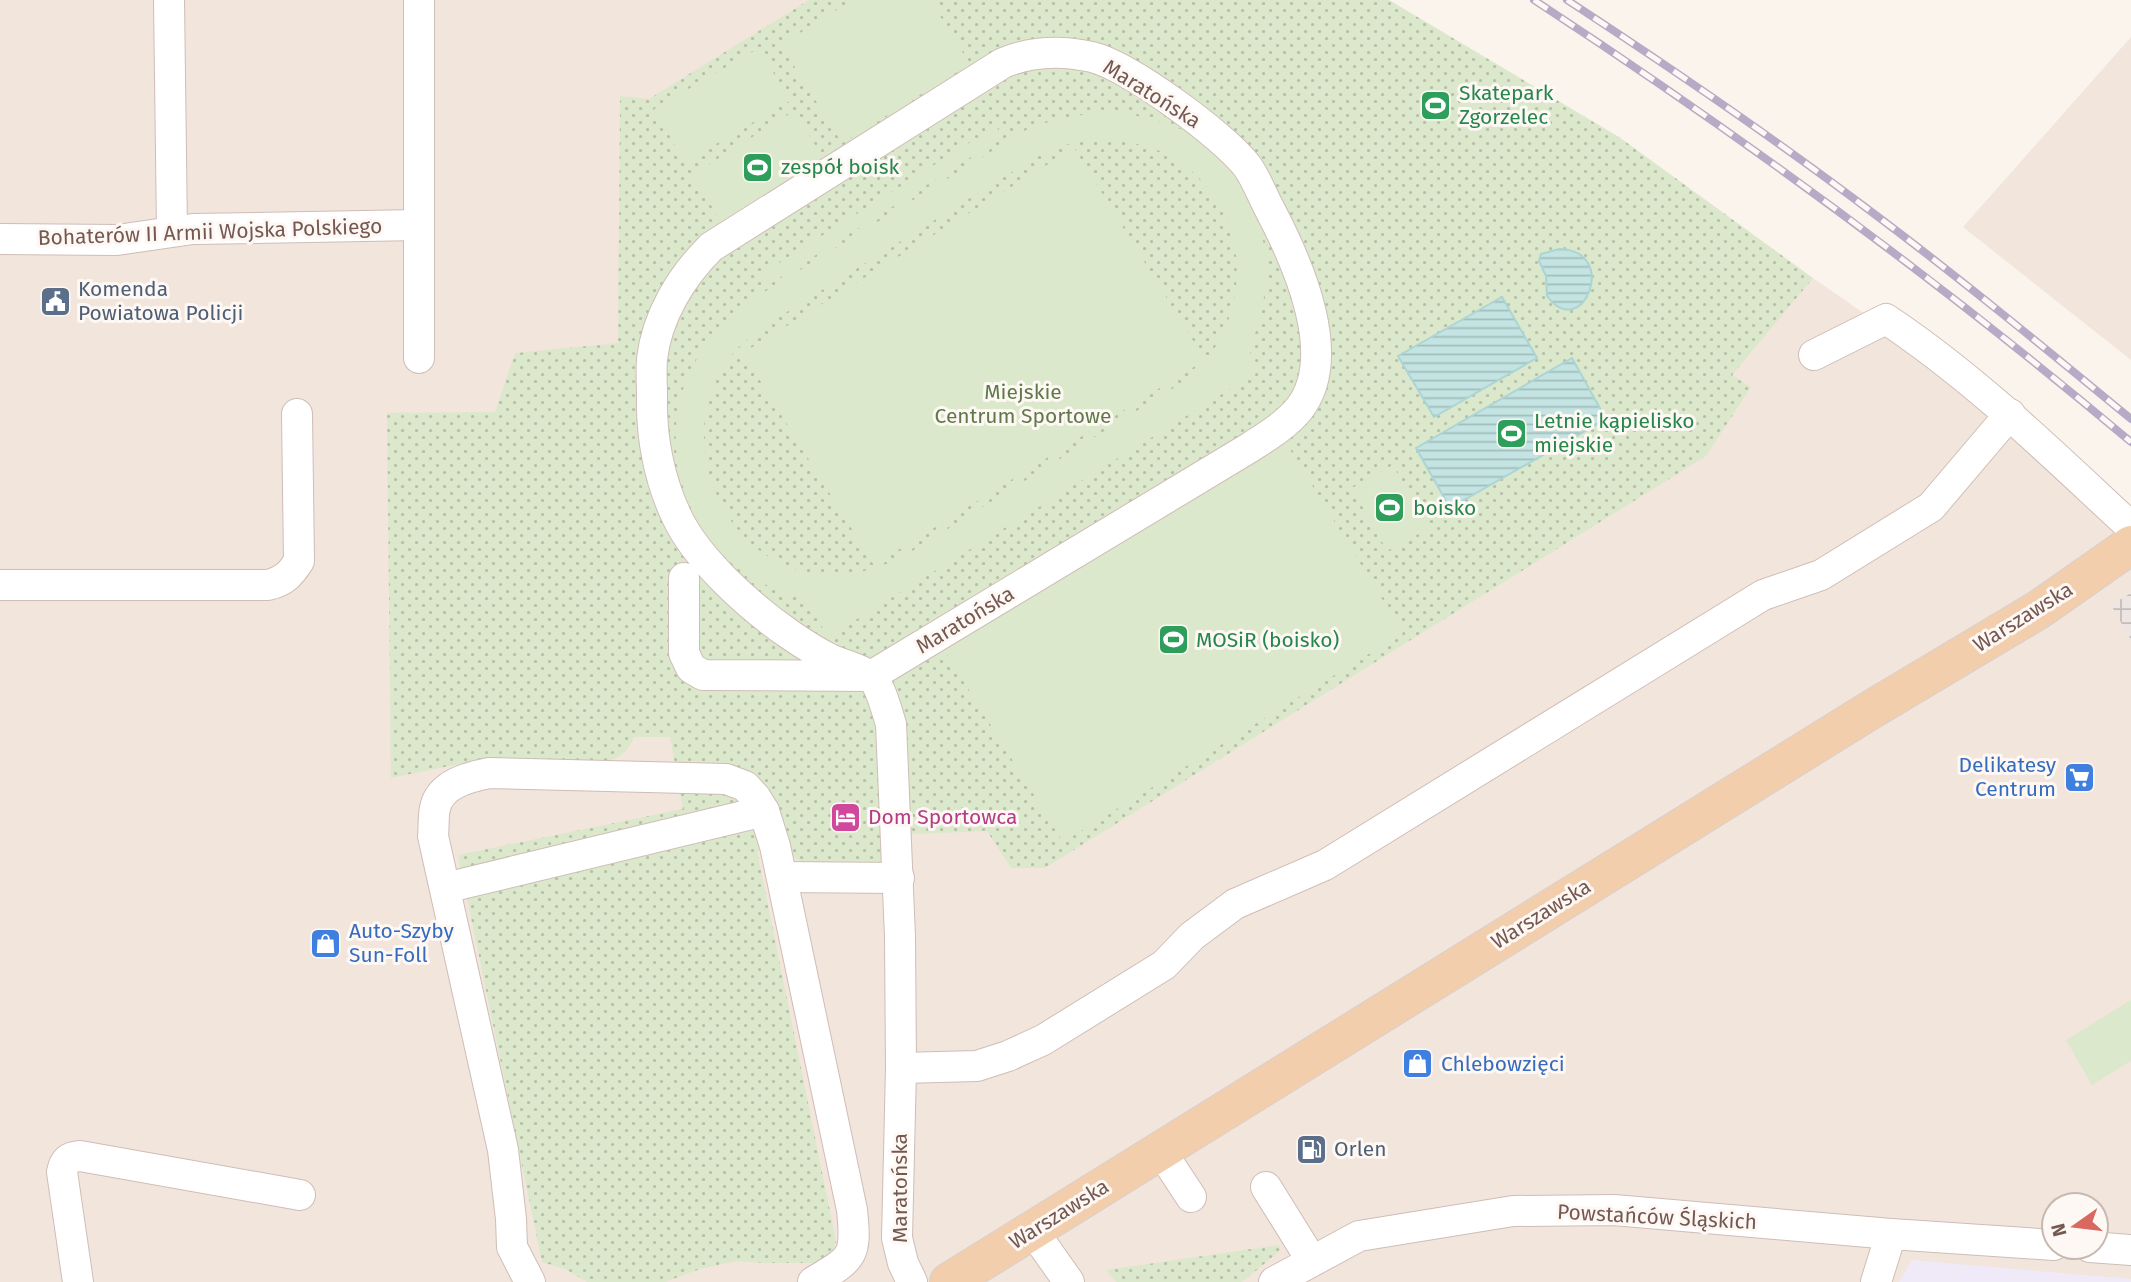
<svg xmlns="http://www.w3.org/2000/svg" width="2131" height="1282" viewBox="0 0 2131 1282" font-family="'Fira Sans',sans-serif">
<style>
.residential{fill:#f2e5dc;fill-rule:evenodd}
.industrial{fill:url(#industrial-grid)}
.education{fill:#f0e9f8}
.grass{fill:url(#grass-dots)}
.pitch{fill:#dce8cc;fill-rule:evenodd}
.water{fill:url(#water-rules);stroke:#aad5d4;stroke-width:2}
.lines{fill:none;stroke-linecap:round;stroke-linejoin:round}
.minor-casing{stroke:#cfbdb6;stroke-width:32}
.major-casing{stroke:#d8d0ce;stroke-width:40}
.minor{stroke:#fff;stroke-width:30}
.major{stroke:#f2cead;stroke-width:38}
.rail-casing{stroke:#b5abc6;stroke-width:8}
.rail{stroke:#fef8f4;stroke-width:5;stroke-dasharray:16;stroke-linecap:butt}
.labels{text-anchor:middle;stroke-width:6;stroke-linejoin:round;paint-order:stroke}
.leisure-label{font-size:21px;fill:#27864d;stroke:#fef8f4;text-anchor:start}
.street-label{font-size:21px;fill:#755851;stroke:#fef8f4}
.service-label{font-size:21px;fill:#4e5e75;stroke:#fef8f4;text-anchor:start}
.park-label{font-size:21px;fill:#5f794a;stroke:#fef8f4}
.shop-label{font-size:21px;fill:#366cbe;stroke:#fef8f4;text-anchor:start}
.hotel-label{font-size:21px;fill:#b23c85;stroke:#fef8f4;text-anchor:start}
</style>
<defs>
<pattern id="industrial-grid" width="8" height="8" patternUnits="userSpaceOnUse" patternTransform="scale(1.75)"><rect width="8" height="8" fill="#ece5e2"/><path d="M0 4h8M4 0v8" fill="none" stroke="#c4bcba"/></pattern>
<pattern id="grass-dots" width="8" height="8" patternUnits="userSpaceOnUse" patternTransform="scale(1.75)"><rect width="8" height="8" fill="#dce8cc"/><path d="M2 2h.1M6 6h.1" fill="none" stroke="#b7bfa8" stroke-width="1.8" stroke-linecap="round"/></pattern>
<pattern id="water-rules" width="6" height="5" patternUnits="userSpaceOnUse" patternTransform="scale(1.75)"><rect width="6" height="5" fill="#c3e4e3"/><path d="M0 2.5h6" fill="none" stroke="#a3bcba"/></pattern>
</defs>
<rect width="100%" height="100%" fill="#fbf4ed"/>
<!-- residential -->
<g class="residential">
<path d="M0 0H1364L1813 278 1924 355 2131 541V1282H0ZM2054 1205H2096V1247H2054Z"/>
<path d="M2131 37V360L1963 227Z"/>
</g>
<!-- industrial -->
<path class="industrial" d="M2131 593V640L2111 605Z"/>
<!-- education -->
<path class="education" d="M1912 1260 2131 1279V1282H1899Z"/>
<!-- grass -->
<g class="grass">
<path d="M809 0H1389L1619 137 1813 278 1732 375 1751 387 1706 456 1045 868H1011L987 831 889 835 888 867 808 865 795 858 786 847 757 851 836 1241 832 1255 814 1263H763L737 1261 700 1269 665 1282H587L565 1269 542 1262 458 855 683 809 670 737H634C628 752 619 759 604 762L512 758 459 764 391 778 387 413 495 412 515 353 618 343 620 96 649 99Z"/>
<path d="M1279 1245 1280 1251 1242 1282H1116L1106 1270Z"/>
</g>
<!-- pitch -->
<g class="pitch">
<path d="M852 0H930L970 64 842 143 781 45Z"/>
<path d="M759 48 790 101 685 162 654 109Z"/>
<path d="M794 111 824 159 722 223 692 175Z"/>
<path d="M1112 112C1144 116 1176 123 1203 142 1218 152 1229 168 1238 182 1275 238 1272 291 1249 351L1261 370 828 637 806 600C784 592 761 585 742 571 688 534 663 455 682 393 692 359 715 329 742 306L1026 130C1054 118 1082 114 1112 112ZM1092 140C1115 140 1139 142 1160 151 1252 193 1260 312 1191 377L901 558C876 569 851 577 823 575 724 568 671 440 726 362 739 344 756 332 774 320L1036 157 1064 145Z"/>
<path d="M996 126 1003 137 765 287 758 276Z"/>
<path d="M1074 148 1205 360 874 565 743 353Z"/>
<path d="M1283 438 1403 633 1063 842 943 648Z"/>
<path d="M1393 465 1428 529 1387 551 1352 488Z"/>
<path d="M2131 1000V1061L2092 1085 2066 1040Z"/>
</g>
<!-- water -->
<g class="water">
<path d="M1559 249C1621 250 1582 344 1547 296L1546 276 1539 261 1541 254Z"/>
<path d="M1502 297 1537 358 1434 417 1398 356Z"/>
<path d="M1572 358 1606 419 1450 508 1416 448Z"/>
</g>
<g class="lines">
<defs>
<g id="minor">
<path d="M169 0 172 231"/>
<path d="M419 0V358"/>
<path d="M0 239 117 240 193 229 419 225"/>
<path d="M1814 355 1886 319C1976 379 2052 454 2131 527"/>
<path d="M684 578V653L691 668 703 675 871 676 1249 448C1266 437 1286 425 1299 409 1341 356 1296 259 1269 208 1262 195 1256 178 1247 166 1223 135 1129 66 1092 57 1061 50 1032 51 1003 63L711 247C681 277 657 316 652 359 651 371 652 384 652 396 651 436 659 479 676 515 696 559 750 607 789 634 802 643 816 652 830 659 843 665 859 668 870 676 880 683 887 712 891 724L900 937 901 1068 897 1238 903 1263 912 1282"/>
<path d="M0 585H268C284 581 290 575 299 561L297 414"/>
<path d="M782 877 899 878"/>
<path d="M445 888 764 811"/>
<path d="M901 1068 977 1066 1008 1056 1043 1040 1164 965 1192 936 1235 904 1325 865 1763 595 1821 575 1931 507 2010 414"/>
<path d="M1160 1150 1191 1197"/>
<path d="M1266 1187 1312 1261"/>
<path d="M1033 1231 1069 1282"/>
<path d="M2090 1247 2131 1250"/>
<path d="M78 1282 62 1172C64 1161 68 1157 80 1156L300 1195"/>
<path d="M530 1282 512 1247 511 1219 503 1150 433 836C434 827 433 817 435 808 440 784 469 777 489 773L726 779 745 786 756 798 764 811 775 846 852 1210C857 1257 853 1258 813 1282"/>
<path d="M1274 1282 1359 1236 1513 1211 1614 1210 1891 1234 2054 1245"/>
<path d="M1876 1282 1891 1234"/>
</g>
<path id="major" d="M949 1282 1869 711 2038 610 2131 545"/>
</defs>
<!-- minor casing -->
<use href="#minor" class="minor-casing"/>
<!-- major casing -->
<use href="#major" class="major-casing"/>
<!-- minor -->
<use href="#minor" class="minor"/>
<!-- major -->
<use href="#major" class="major"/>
<defs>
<g id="rail">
<path d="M1534 0C1743 137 1940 281 2131 442"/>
<path d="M1567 0C1671 68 1774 138 1873 213 1961 279 2046 349 2131 419"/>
</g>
</defs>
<!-- rail casing -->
<use href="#rail" class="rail-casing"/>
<!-- rail -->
<use href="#rail" class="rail"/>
</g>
<!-- icons -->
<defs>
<symbol id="stadium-square" viewBox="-11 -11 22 22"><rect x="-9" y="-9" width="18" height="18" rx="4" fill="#2e9e5b" stroke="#fef8f4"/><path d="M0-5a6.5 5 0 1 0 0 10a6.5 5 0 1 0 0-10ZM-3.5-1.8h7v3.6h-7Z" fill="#fff"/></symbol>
<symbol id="civic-square" viewBox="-11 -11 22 22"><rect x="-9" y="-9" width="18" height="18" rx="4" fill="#5c6f8a" stroke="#fef8f4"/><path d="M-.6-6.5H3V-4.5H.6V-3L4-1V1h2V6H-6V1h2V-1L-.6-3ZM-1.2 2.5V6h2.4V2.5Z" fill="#fff"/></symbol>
<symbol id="supermarket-square" viewBox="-11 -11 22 22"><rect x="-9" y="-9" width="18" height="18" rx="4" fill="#3f7fe0" stroke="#fef8f4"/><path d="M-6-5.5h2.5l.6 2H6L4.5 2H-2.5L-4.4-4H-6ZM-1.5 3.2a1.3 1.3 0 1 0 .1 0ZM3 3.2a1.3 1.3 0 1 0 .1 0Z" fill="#fff"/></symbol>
<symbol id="hotel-square" viewBox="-11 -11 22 22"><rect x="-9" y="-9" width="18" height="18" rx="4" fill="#d1479c" stroke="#fef8f4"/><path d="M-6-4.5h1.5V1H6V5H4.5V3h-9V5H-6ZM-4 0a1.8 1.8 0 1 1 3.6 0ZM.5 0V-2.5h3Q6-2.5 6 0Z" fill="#fff"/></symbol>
<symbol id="shop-square" viewBox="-11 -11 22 22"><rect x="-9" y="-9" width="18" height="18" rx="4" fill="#3f7fe0" stroke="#fef8f4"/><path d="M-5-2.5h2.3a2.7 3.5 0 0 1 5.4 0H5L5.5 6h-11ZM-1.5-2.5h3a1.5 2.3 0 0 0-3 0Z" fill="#fff"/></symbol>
<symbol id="fuel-square" viewBox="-11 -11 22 22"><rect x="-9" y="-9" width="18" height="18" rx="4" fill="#5c6f8a" stroke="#fef8f4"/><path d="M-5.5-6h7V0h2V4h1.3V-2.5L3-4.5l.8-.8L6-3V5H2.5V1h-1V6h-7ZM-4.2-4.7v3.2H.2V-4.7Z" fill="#fff"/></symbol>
</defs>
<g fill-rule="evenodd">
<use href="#stadium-square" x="1418" y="88" width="35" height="35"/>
<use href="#stadium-square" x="740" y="150" width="35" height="35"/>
<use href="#civic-square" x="38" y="284" width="35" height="35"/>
<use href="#stadium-square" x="1494" y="416" width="35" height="35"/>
<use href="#stadium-square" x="1372" y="490" width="35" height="35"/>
<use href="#stadium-square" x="1156" y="622" width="35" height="35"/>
<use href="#supermarket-square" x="2062" y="760" width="35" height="35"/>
<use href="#hotel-square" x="828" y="800" width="35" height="35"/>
<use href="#shop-square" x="308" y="926" width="35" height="35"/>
<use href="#shop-square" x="1400" y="1046" width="35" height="35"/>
<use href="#fuel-square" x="1294" y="1132" width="35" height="35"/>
</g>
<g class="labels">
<!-- leisure labels -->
<g class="leisure-label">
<text x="1459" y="100">Skatepark<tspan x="1459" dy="24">Zgorzelec</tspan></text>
<text x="781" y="174">zespół boisk</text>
<text x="1534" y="428">Letnie kąpielisko<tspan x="1534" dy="24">miejskie</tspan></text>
<text x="1413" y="515">boisko</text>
<text x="1196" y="647">MOSiR (boisko)</text>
</g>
<!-- street labels -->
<g class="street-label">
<text transform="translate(1152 94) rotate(32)" y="7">Maratońska</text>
<text transform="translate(210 232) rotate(-2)" y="7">Bohaterów II Armii Wojska Polskiego</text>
<text transform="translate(2023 617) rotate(-32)" y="7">Warszawska</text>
<text transform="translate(965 620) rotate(-31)" y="7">Maratońska</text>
<text transform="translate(1541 914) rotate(-32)" y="7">Warszawska</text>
<text transform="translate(900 1188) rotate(-90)" y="7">Maratońska</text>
<text transform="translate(1059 1214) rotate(-32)" y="7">Warszawska</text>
<text transform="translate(1657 1217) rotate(3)" y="7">Powstańców Śląskich</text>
</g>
<!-- service labels -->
<g class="service-label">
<text x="78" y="296">Komenda<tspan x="78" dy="24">Powiatowa Policji</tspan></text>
<text x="1334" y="1156">Orlen</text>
</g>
<!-- park labels -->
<g class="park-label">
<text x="1023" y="399">Miejskie<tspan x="1023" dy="24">Centrum Sportowe</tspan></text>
</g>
<!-- shop labels -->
<g class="shop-label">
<text x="2056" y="772" text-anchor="end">Delikatesy<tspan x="2056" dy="24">Centrum</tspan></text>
<text x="349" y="938">Auto-Szyby<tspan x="349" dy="24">Sun-Foll</tspan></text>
<text x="1441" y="1071">Chlebowzięci</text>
</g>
<!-- hotel labels -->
<g class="hotel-label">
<text x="868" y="824">Dom Sportowca</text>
</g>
</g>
<!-- north arrow -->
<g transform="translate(2075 1226) rotate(256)"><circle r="33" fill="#fef8f4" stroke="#c7b8b3" stroke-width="2"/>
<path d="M0-5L12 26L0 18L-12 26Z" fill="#d86860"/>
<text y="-10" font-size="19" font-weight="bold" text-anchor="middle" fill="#755851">N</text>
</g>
</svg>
